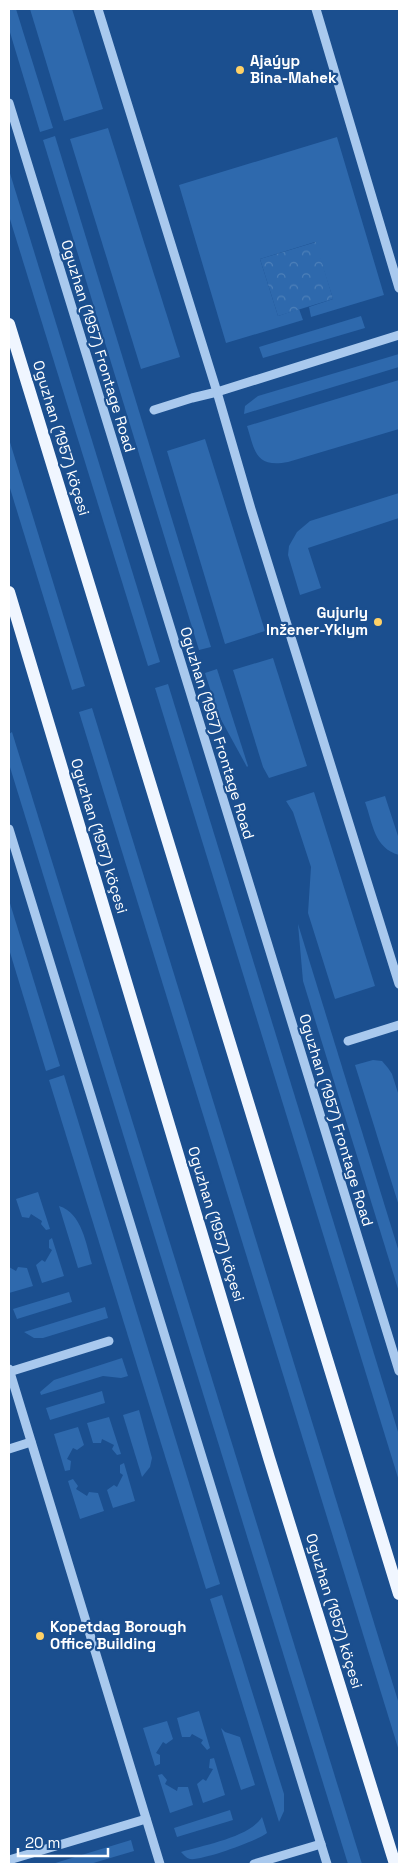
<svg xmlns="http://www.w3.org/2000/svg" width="408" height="1873" viewBox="0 0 408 1873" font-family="'Space Grotesk',sans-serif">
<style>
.grass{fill:#2e69ad}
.park{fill:url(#park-crowns)}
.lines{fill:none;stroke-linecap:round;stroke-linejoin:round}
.minor{stroke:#a9c9ee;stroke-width:9}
.major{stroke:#f0f6ff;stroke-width:12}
.poi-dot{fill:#ffd166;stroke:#1b4f8f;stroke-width:2}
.labels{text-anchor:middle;stroke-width:4.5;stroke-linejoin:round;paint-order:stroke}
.poi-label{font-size:15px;font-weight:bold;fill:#fff;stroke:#1b4f8f;text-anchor:start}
.street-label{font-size:15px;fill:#fff;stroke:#1b4f8f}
</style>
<defs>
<pattern id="park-crowns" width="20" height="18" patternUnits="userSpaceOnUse" patternTransform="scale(1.25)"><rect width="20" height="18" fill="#2e69ad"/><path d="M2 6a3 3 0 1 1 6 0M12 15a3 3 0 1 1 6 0" fill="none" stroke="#4d80b9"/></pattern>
</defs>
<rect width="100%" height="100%" fill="#1b4f8f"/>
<!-- grass -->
<g class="grass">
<path d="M9 9H16L53 128 40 132 9 29Z"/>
<path d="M30 9H72L103 109 64 121Z"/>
<path d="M108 128 180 357 141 369 70 139Z"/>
<path d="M55 136 211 647 199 650 43 140Z"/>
<path d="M337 137 384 295 311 317 309 307 333 299 315 242 260 259 278 316 299 309 303 320 226 343 179 185Z"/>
<path d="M9 170 160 662 148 666 9 216Z"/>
<path d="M361 316 365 328 263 358 259 347Z"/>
<path d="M399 354V367L244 414 245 406 258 396Z"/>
<path d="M399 380V429L288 462C255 468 255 451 247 426Z"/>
<path d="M9 439 85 686 72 690 9 485Z"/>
<path d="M205 439 265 631 225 644 167 451Z"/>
<path d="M399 493V518L308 548 321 588 300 595 288 555 289 546 297 532 310 521Z"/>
<path d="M273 658 307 766 269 778 263 767 233 670Z"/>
<path d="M217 669 248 766 247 767 218 714 205 673Z"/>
<path d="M168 684 399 1435V1481L155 688Z"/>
<path d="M92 708 399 1704V1751L79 712Z"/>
<path d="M12 732 362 1864H348L9 764V734Z"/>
<path d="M314 792 375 986 335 999 308 913 311 867 293 812 286 801Z"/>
<path d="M385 796 398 836 399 835V855C374 848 373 824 365 802Z"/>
<path d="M9 900 60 1066 46 1071 9 949Z"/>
<path d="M298 924 399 1252V1292L303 981Z"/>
<path d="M373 1060 382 1061 388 1068 392 1074 399 1096V1206L355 1065Z"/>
<path d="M64 1075 220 1584 206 1589 49 1080Z"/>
<path d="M38 1192 50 1229 46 1230 41 1224 42 1221 31 1214 29 1218 22 1217 16 1199Z"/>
<path d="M59 1206C82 1213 86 1244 92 1264L78 1268Z"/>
<path d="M52 1238 64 1276 42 1283 36 1265 42 1260 45 1262 52 1250 49 1248V1240Z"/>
<path d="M9 1267 16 1271 18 1267 27 1268 33 1286 9 1293Z"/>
<path d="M69 1292 72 1302 17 1319 13 1309Z"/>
<path d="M105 1307 108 1318 43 1338H34L24 1332Z"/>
<path d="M122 1358 128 1376 121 1378 103 1376 41 1395 40 1392 54 1380Z"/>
<path d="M102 1391 105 1403 50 1420 46 1408Z"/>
<path d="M139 1410 152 1458 150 1467 142 1477 123 1415Z"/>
<path d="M109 1417 121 1454 117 1455 112 1449 114 1445 102 1439 101 1443H93L87 1423Z"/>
<path d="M78 1427 84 1445 77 1450 73 1448 67 1459 71 1461 70 1470 65 1471 54 1434Z"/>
<path d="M124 1463 135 1501 113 1508 107 1490 114 1485 117 1487 123 1475 120 1473V1465Z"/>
<path d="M73 1479 78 1486 76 1489 87 1496 89 1492 98 1493 104 1511 80 1519 68 1481Z"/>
<path d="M222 1595 284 1794V1811L279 1822 210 1599Z"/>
<path d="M199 1711 210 1748 207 1750 201 1743 203 1740 192 1734 190 1737H182L177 1718Z"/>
<path d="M167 1721 173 1739 166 1744 163 1742 156 1753 160 1755V1764L155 1766 143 1728Z"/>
<path d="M221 1728 225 1732 240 1737 255 1785 241 1790Z"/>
<path d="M214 1758 225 1795 203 1803 197 1784 203 1779 206 1781 213 1769 209 1768 210 1759Z"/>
<path d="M162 1774 167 1780 165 1784 177 1791 178 1787H188L193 1805 170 1813 158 1775Z"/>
<path d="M230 1810 233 1820 177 1837 174 1828Z"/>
<path d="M262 1817 267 1833C257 1841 202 1861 190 1859 186 1858 184 1855 181 1852 204 1845 250 1837 262 1817Z"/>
<path d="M131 1840 134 1851 90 1864H52Z"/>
</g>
<!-- park -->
<path class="park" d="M316 242 333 299 278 316 260 259Z"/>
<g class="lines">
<!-- minor -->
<g class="minor">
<path d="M98 9 217 392 251 509 399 984"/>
<path d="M316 9 399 288"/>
<path d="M9 103 399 1371"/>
<path d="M154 410 192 398 217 392 399 335"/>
<path d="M9 829 327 1864"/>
<path d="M348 1041 399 1025"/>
<path d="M9 1369 160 1864"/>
<path d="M9 1372 109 1341"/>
<path d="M9 1449 31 1442"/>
<path d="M9 1860 146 1819"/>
<path d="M254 1864 321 1844"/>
</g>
<!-- major -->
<g class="major">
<path d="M9 324 399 1594"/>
<path d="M9 592 269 1458 395 1864"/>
</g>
</g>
<!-- markers -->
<g class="poi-dot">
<circle cx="240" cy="70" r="5"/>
<circle cx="378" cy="622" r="5"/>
<circle cx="40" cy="1636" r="5"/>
</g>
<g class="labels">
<!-- poi labels -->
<g class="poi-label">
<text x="250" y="66">Ajaýyp<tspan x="250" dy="17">Bina-Mahek</tspan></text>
<text x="368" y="618" text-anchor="end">Gujurly<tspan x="368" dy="17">Inžener-Yklym</tspan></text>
<text x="50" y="1632">Kopetdag Borough<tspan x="50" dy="17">Office Building</tspan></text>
</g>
<!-- street labels -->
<g class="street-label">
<text transform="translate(98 346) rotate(73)" y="5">Oguzhan (1957) Frontage Road</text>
<text transform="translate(61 438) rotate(73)" y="5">Oguzhan (1957) köçesi</text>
<text transform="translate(217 733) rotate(73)" y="5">Oguzhan (1957) Frontage Road</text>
<text transform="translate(99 836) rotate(73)" y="5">Oguzhan (1957) köçesi</text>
<text transform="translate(336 1120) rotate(73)" y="5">Oguzhan (1957) Frontage Road</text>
<text transform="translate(216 1224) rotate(73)" y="5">Oguzhan (1957) köçesi</text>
<text transform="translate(334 1611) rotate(73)" y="5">Oguzhan (1957) köçesi</text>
</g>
</g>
<!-- border -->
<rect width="408" height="1873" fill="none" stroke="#ffffff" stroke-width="20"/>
<!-- scale -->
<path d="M18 1848v8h90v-8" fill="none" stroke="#ffffff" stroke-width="2.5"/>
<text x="25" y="1848" font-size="15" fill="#ffffff" stroke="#1b4f8f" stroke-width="4" paint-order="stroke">20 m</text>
</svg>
